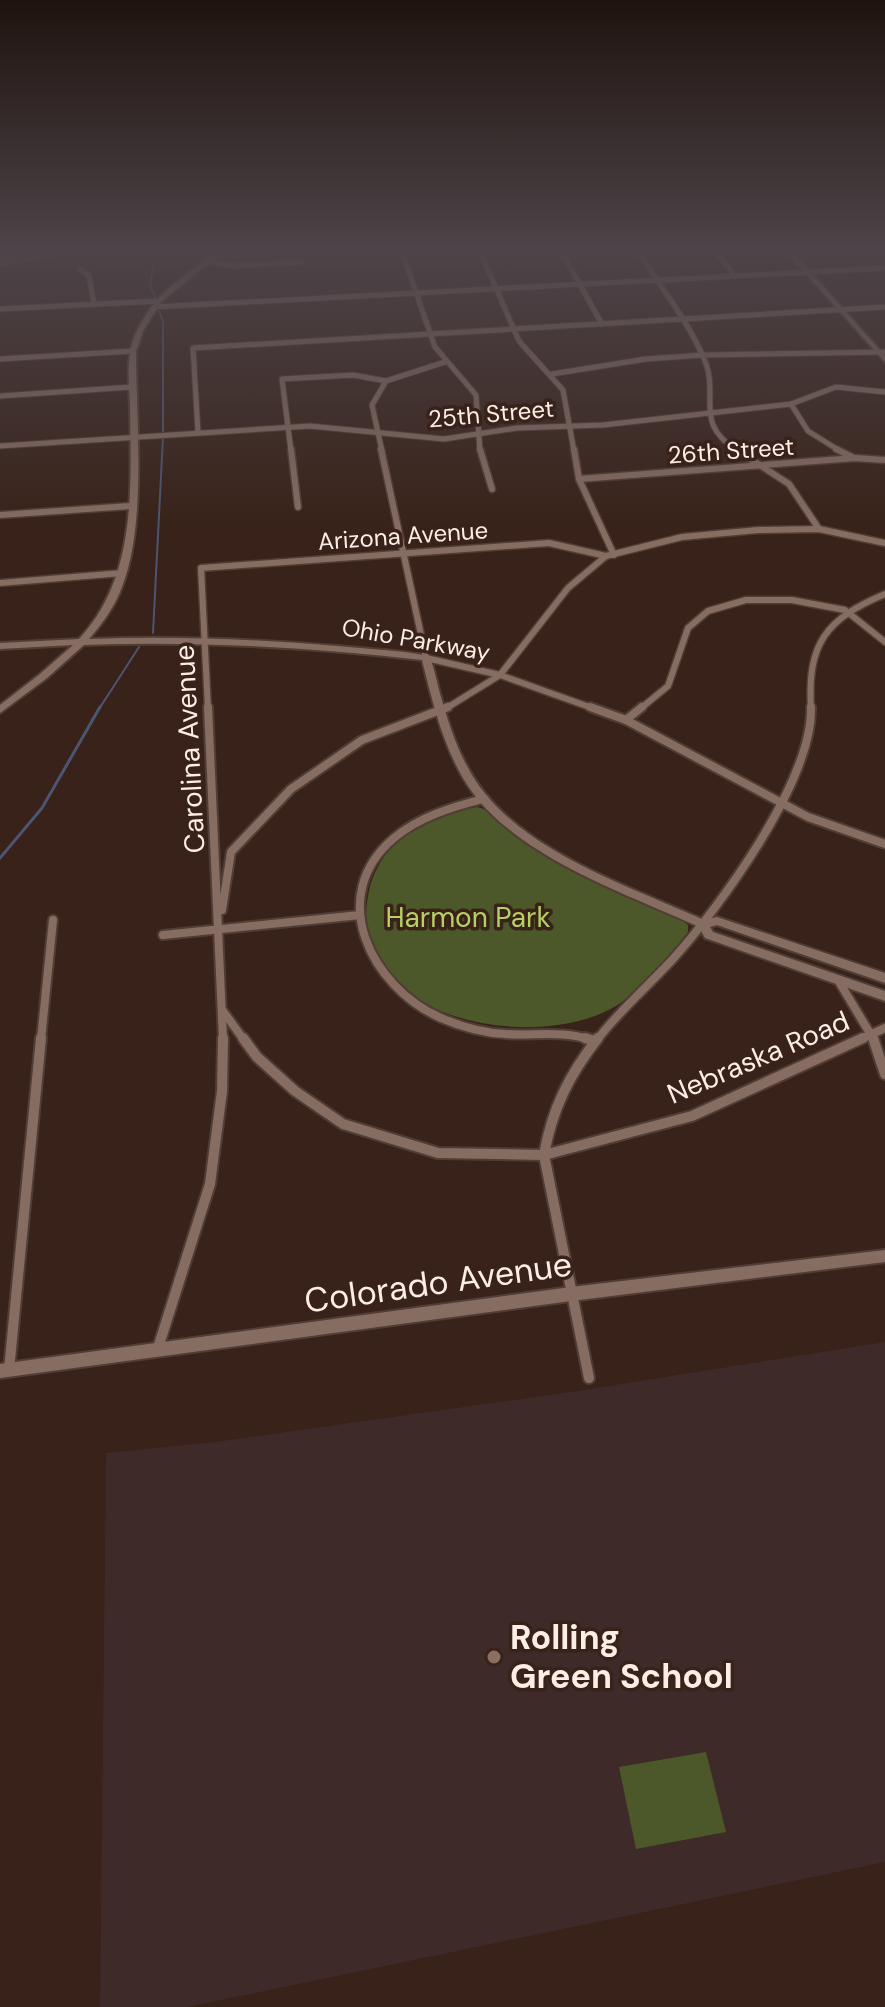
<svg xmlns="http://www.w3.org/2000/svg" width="885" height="2007" viewBox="0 0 885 2007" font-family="'DM Sans',sans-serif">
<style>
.education{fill:#3e2a28}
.green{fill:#4c572a}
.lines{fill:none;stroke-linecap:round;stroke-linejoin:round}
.stream-far1{stroke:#4c5572;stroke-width:2}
.stream{stroke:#4c5572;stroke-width:3}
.street-far3-casing{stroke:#503d36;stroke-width:7}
.street-far2-casing{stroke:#503d36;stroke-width:9}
.street-far1-casing{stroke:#503d36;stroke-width:12}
.street-casing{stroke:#503d36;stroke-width:14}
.secondary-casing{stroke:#503d36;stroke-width:4}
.street-far3{stroke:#866c61;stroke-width:5}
.street-far2{stroke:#866c61;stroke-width:6}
.street-far1{stroke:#866c61;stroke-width:8}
.street{stroke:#866c61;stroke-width:10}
.secondary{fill:#866c61;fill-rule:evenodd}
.education-dot{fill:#8d6e63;stroke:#382219;stroke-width:3}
.labels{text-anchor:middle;stroke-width:7;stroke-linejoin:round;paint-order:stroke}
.far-street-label{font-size:24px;fill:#fdede7;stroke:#382219}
.street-label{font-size:28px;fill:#fdede7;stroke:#382219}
.park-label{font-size:28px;fill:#b6d062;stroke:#382219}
.near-street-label{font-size:34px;fill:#fdede7;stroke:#382219}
.near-poi-label{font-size:34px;font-weight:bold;fill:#fdede7;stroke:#382219;text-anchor:start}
</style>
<rect width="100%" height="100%" fill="#382219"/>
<!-- education -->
<path class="education" d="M885 1342V1862L188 2007H100L106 1453 215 1442 571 1392Z"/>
<!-- green -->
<g class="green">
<path d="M98 249 0 267V251Z"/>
<path d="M478 807 489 811 544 853 679 918 688 925V932C668 958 644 988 616 1006 535 1055 345 1019 368 896 372 872 385 850 405 836 426 821 452 809 478 807Z"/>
<path d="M706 1752 726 1832 636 1849 619 1767Z"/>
</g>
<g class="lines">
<!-- stream-far1 -->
<g class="stream-far1">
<path d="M155 297 150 285 157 249"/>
<path d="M159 311 163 321V432"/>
<path d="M153 633 163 437"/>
<path d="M99 709 139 647"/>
</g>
<!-- stream -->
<path class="stream" d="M0 858 42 808 100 707"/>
<defs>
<g id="street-far3">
<path d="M401 249 435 347 476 395 480 451"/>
<path d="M479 249 519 341 563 390 574 451"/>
<path d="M560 249 602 324"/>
<path d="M637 249C658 283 685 317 702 354 723 396 690 421 738 451"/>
<path d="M714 249 735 276"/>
<path d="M210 262 234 266 302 262"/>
<path d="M80 269 89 276 94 304"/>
<path d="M154 307 885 268"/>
<path d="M0 309 159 301"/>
<path d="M0 359 133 351"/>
<path d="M552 374 646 359 703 355 885 352"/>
<path d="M0 396 132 387"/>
<path d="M791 404 808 431 840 451"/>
<path d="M198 432 193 348 885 307"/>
<path d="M0 446 310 426 444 439 517 428 603 425 791 404 836 387 885 392"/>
<path d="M291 451 282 379 353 375 386 381"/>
<path d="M382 451 372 405 386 381 445 362"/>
</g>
<g id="street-far2">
<path d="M291 449 298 507"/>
<path d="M381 449 426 658 500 675 595 709"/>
<path d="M480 449 492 489"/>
<path d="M574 449 579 479 614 555"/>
<path d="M735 449 789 484 819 529"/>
<path d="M836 449 852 457"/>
<path d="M579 479 855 458 885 460"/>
<path d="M0 515 130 506"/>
<path d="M0 583 122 573"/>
<path d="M208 709 201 568 549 543 606 556"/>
<path d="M445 709 500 675 568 588 606 556 682 537 758 530 819 529 885 543"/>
<path d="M640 709 668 686 688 628 708 611 746 600H792L845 610 885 642"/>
<path d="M811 709C807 643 826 619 885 594"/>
</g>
<g id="street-far1">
<path d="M208 707 223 1040"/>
<path d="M590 707 626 720 808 817 885 844"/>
<path d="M626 720 642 707"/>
<path d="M483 799C452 807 419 817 394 838 325 896 371 987 441 1018 462 1027 484 1033 506 1034 535 1036 563 1030 591 1040"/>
<path d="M222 910 231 852 291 789 362 740 448 707"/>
<path d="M163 935 360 915"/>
<path d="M838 980 874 1040"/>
<path d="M223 1011 244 1040"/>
<path d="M41 1040 53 920"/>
<path d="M597 1040C619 1011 647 987 672 960 720 907 813 780 811 707"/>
<path d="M859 1040 885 1028"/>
</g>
<g id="street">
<path d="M243 1038 257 1057 295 1091 343 1124 438 1153 544 1155 692 1116 863 1038"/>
<path d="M585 1038 594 1041"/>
<path d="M873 1038 885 1074"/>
<path d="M157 1351 210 1184 222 1091 223 1038"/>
<path d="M9 1370 41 1038"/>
<path d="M589 1378 544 1155C552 1109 569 1075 598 1038"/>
</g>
<g id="secondary">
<path d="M1 249H29L26 251H4Z"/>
<path d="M220 249H226L161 302 143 331 136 351C136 420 147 523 122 587 115 606 103 623 89 639 172 636 255 639 337 646 368 649 399 650 429 656 435 669 437 684 441 697 448 721 455 744 467 766 509 848 625 884 704 920L717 917 885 973V983L717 925 710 927 713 932 885 991V1001L705 938 699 927C625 893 514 856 468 786 443 748 433 703 422 660 310 647 197 641 84 645L47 678 0 713V705L40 674 73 645 0 649V643L79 639C137 577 131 487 130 407 129 382 125 353 138 329 143 320 150 307 158 299 176 280 199 265 220 249Z"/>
<path d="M784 249H790L885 356V362Z"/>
<path d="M885 1250V1262L571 1301 0 1378V1364L571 1287Z"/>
</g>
</defs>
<!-- street-far3 casing -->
<use href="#street-far3" class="street-far3-casing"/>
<!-- street-far2 casing -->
<use href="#street-far2" class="street-far2-casing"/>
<!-- street-far1 casing -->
<use href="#street-far1" class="street-far1-casing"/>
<!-- street casing -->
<use href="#street" class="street-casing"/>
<!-- secondary casing -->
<use href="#secondary" class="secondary-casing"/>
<!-- street-far3 -->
<use href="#street-far3" class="street-far3"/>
<!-- street-far2 -->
<use href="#street-far2" class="street-far2"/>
<!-- street-far1 -->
<use href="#street-far1" class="street-far1"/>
<!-- street -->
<use href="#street" class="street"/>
<!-- secondary -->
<use href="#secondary" class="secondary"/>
</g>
<!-- sky -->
<linearGradient id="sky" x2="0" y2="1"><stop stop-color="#1f130e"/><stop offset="0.47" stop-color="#4d4449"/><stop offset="1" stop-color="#4d4449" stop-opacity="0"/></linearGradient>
<rect width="885" height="530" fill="url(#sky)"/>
<!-- markers -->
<circle class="education-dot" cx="494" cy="1657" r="8"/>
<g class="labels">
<!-- far-street labels -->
<g class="far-street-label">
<text transform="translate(491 414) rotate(-5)" y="8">25th Street</text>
<text transform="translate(731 451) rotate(-4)" y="8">26th Street</text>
<text transform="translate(403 536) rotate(-4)" y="8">Arizona Avenue</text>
<text transform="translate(416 640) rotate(10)" y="8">Ohio Parkway</text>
</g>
<!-- street labels -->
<g class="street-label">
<text transform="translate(189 749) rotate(-93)" y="10">Carolina Avenue</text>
<text transform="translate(758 1057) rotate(-23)" y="10">Nebraska Road</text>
</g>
<!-- park labels -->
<g class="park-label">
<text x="468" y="927">Harmon Park</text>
</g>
<!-- near-street labels -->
<g class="near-street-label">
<text transform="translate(438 1282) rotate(-8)" y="12">Colorado Avenue</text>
</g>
<!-- near-poi labels -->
<g class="near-poi-label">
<text x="510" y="1649">Rolling<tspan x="510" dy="39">Green School</tspan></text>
</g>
</g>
</svg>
